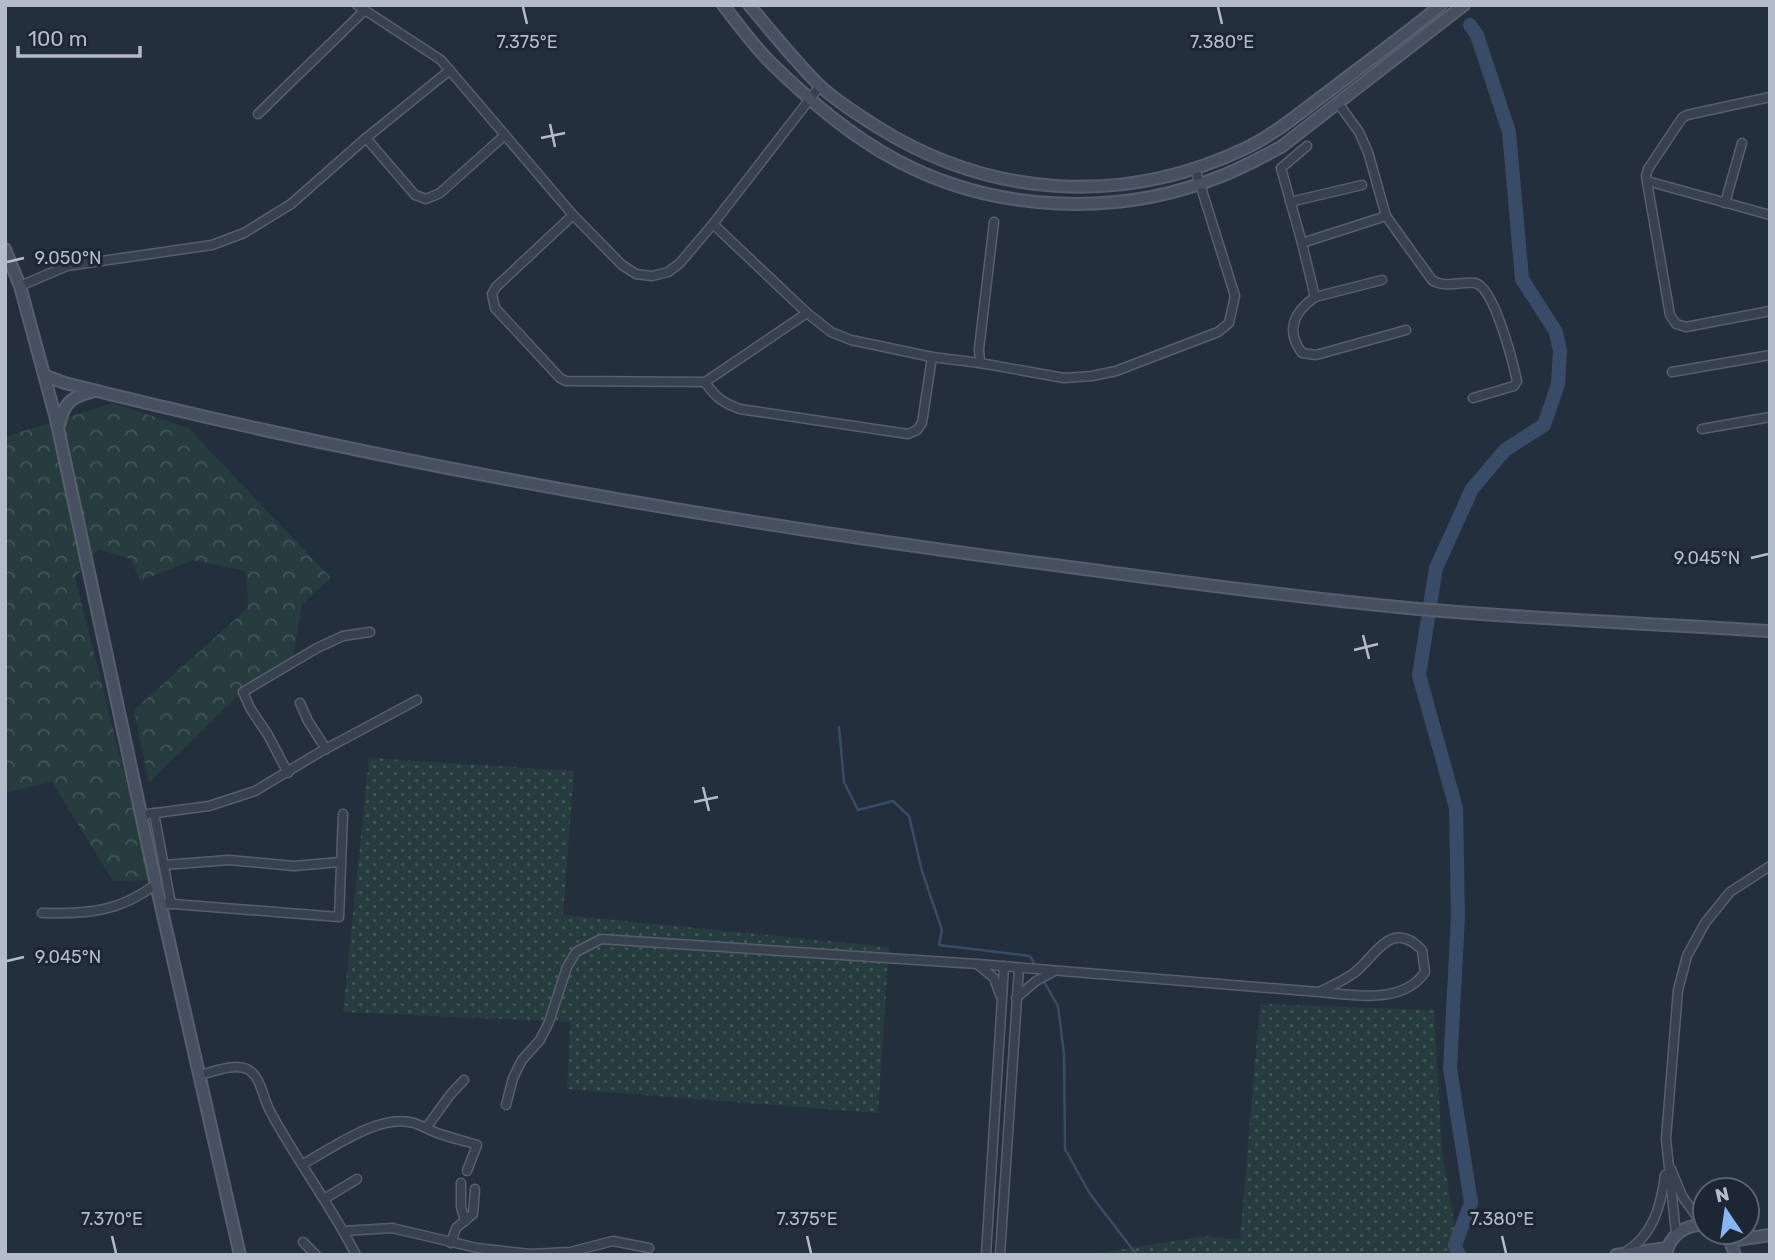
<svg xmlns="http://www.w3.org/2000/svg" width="1775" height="1260" viewBox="0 0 1775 1260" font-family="Rubik,sans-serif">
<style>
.grass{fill:url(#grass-dots)}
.forest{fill:url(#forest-crowns)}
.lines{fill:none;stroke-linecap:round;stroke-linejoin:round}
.stream{stroke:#394c67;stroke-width:2.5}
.river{stroke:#394c67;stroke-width:14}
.street-casing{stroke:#565f6c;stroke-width:11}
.secondary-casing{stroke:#565f6c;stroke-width:14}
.street{stroke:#38414e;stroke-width:8}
.secondary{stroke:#465061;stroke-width:10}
.ticks{fill:none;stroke:#b4bcc9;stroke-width:2.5}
.ticks-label{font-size:18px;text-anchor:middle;fill:#b4bcc9;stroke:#1d2633;stroke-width:6;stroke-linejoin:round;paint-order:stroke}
</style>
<defs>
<pattern id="grass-dots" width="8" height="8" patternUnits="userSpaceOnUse" patternTransform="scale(1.75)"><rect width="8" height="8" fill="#263c3f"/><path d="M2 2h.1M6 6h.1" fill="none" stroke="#435659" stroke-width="1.8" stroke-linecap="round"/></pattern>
<pattern id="forest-crowns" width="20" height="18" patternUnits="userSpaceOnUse" patternTransform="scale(1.75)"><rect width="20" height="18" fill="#263c3f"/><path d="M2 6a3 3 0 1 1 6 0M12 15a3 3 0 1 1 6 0" fill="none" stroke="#435659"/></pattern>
</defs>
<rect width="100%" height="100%" fill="#242f3e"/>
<!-- grass -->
<g class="grass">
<path d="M369 758 574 771 563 915 889 947 878 1113 567 1089 570 1022 343 1012Z"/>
<path d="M1260 1004 1434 1010 1442 1150 1459 1255H1087L1206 1236 1240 1240Z"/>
</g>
<!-- forest -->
<path class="forest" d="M113 403 188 428 331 578 302 604 293 658 243 690 149 783 134 710 248 608 246 571 193 560 140 581 131 559 98 549 75 578 151 880 113 881 52 782 8 792 5 785V437Z"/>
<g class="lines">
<!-- stream -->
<g class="stream">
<path d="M839 727 844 782 858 810 893 801 909 816 922 871 942 930 939 945 1030 956 1034 963"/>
<path d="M1043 980 1058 1006 1064 1054 1065 1149 1090 1194 1137 1255"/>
</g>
<!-- river -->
<path class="river" d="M1459 1255 1455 1245 1471 1203 1450 1068 1458 917 1456 808 1419 675 1436 568 1472 489 1505 450 1544 425 1558 384 1560 351 1556 332 1522 279 1509 132 1477 35 1470 25"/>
<defs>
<g id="street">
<path d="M357 5 441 60 573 215 622 265 636 274 652 276 668 272 680 263 713 224 820 86"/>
<path d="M1770 97 1687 115 1682 118 1648 169 1646 176 1670 315 1676 324 1686 327 1770 311"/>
<path d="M1338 103 1359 132 1368 152 1386 216 1302 243 1315 297 1382 280"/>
<path d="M258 114 365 10"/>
<path d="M366 138 415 195 426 199 440 193 505 135"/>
<path d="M1647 181 1770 215"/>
<path d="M1290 202 1362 185"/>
<path d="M1725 203 1742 143"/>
<path d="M573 215 496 287 492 294 495 308 560 378 566 381 705 382 807 313"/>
<path d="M1386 216 1432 280C1446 289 1460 281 1475 283 1494 286 1513 363 1517 381L1514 386 1473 398"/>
<path d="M713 224 807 313 831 332 851 340 932 357 980 363 1064 378 1092 376 1116 371 1218 332 1229 323 1235 296 1195 168"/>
<path d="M1302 243 1281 168 1307 146"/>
<path d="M20 286 67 266 212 245 244 233 291 204 366 138 450 70"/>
<path d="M1315 297C1294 312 1285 330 1302 353L1316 355 1406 330"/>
<path d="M980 363 979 349 994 222"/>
<path d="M1672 372 1770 355"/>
<path d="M705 382C715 397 723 403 740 409L908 434 917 430 922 423 932 357"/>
<path d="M1702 429 1770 417"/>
<path d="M300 703 308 721 326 749"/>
<path d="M288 773 268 735 250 708 243 692 317 648 343 636 370 632"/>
<path d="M154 813 171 904"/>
<path d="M141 815 209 806 255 791 320 752 417 700"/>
<path d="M164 865 229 860 294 866 340 862"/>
<path d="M161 903 339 917 343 814"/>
<path d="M42 913C88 914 120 912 156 884"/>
<path d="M977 964 994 978 1000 995"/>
<path d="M1016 998 1036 981 1053 972"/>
<path d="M199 1075C213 1072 234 1063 247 1069 262 1077 262 1097 270 1111 296 1160 331 1205 356 1255"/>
<path d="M506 1105 513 1078 522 1060 540 1040 549 1022 567 967 576 952 601 939 977 964 1319 992C1353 995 1403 1005 1425 972L1422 950C1391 918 1376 956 1354 973 1343 981 1331 986 1319 992"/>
<path d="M426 1128 450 1095 464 1080"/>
<path d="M303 1164C333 1148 379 1113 414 1123 423 1126 431 1131 440 1134 452 1138 465 1141 477 1145L467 1171"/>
<path d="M1671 1169 1682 1196 1702 1224"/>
<path d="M461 1183V1207L465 1221"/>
<path d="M324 1199 357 1179"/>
<path d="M344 1231 392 1228 477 1248 530 1254 570 1252 613 1241 649 1248"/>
<path d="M1676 1234 1666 1139 1678 990 1687 956 1705 923 1730 892 1770 866"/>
<path d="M303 1242 316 1255"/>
<path d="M451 1243 456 1228 473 1214 475 1189"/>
<path d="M1624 1253C1653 1236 1661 1206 1665 1175"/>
<path d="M986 1255 1004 966"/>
<path d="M1000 1255 1019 968"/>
</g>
<g id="secondary">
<path d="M723 5C738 24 753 45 770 62 808 99 849 135 896 160 995 213 1120 218 1224 175 1244 167 1262 157 1281 147L1464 5"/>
<path d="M749 5C772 32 794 60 819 85 837 102 859 115 879 128 992 198 1123 206 1244 149 1276 134 1303 110 1332 89 1368 61 1406 34 1441 5"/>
<path d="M5 249 20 286 56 419 156 884 240 1255"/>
<path d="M46 376 65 383C390 465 722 522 1054 565 1168 580 1283 596 1398 607 1521 619 1646 623 1770 631"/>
<path d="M59 425C65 401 71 397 95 391"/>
<path d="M1722 1232 1730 1241 1735 1255"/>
<path d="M1730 1241 1770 1235"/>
<path d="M1616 1255 1667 1248"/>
<path d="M1666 1255C1669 1235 1686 1224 1705 1225"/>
</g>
</defs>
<!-- street casing -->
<use href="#street" class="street-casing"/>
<!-- secondary casing -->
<use href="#secondary" class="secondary-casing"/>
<!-- street -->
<use href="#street" class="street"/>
<!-- secondary -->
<use href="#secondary" class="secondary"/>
</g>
<!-- ticks -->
<path class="ticks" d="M523 7 527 24M1218 7 1222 24M550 124 555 147M541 138 565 133M7 262 24 258M1751 558 1768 554M1363 635 1369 659M1354 650 1378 644M703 787 709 811M694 802 718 797M7 961 24 957M112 1236 116 1253M807 1236 811 1253M1502 1236 1506 1253"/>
<g class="ticks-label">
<text x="527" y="48">7.375°E</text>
<text x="1222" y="48">7.380°E</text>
<text x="68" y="264">9.050°N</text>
<text x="1707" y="564">9.045°N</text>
<text x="68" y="963">9.045°N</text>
<text x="112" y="1225">7.370°E</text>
<text x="807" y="1225">7.375°E</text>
<text x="1502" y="1225">7.380°E</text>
</g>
<!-- border -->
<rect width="1775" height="1260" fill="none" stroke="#b4bcc9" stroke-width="14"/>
<!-- north arrow -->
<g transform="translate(1726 1211) rotate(347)"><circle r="33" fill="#1d2633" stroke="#59626f" stroke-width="2"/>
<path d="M0-5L12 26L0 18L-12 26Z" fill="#8ab4f8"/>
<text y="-10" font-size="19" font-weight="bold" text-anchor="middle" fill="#b4bcc9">N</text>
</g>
<!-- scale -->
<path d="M18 46v10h122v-10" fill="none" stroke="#b4bcc9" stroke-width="3.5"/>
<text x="28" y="46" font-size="21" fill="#b4bcc9" stroke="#1d2633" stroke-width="5" paint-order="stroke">100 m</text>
</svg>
